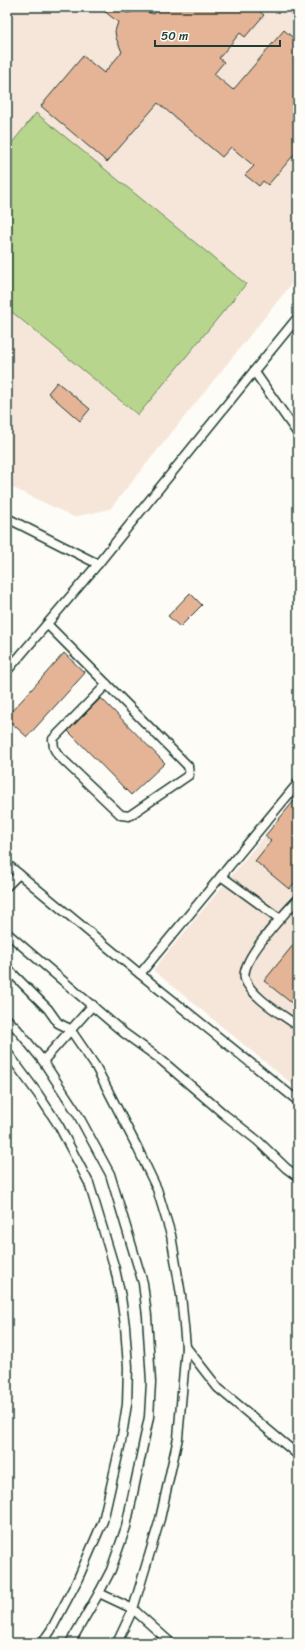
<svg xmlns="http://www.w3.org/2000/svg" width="305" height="1650" viewBox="0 0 305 1650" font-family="Sriracha,sans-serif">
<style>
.built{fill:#f6e6da}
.green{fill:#b7d58d;stroke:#6b8960}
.building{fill:#e5b497;stroke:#1f3d34}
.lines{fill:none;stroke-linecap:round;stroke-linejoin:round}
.lane-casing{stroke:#1f3d34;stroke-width:11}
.lane{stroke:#fdfcf7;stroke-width:8}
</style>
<rect width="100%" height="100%" fill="#fdfcf7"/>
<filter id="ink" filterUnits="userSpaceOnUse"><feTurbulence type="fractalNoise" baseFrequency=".025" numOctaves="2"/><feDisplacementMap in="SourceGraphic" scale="8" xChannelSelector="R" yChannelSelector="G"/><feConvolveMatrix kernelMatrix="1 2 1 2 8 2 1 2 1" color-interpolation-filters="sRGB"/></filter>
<g filter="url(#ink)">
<!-- built -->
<g class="built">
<path d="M7 7H298V276L110 509 74 517 7 485Z"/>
<path d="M298 795V1089L153 970Z"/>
</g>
<!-- green -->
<path class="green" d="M36 113 246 284 138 415 7 308V149Z"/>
<!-- building -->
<g class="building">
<path d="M99 7H120L127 13 140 10 154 14 160 7H254L264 15 245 37 240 33 219 58 224 62 214 74 233 90 284 30 298 42V150L268 185 263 181 259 186 245 175 254 166 231 147 222 157 158 103 107 162 41 106 83 56 104 73 122 52 116 38 115 31 118 22Z"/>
<path d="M57 382 90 409 80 421 48 393Z"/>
<path d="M190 593 202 605 180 627 168 616Z"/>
<path d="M64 653 85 673 27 737 7 719V716L23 699Z"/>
<path d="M101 698 165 763 131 795 68 731Z"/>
<path d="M298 796V879L289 889 255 861 271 841 265 836Z"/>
<path d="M298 939V1008L264 981Z"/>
</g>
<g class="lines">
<defs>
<g id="lane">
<path d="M298 317 254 371 298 434"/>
<path d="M7 518 98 564"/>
<path d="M47 624 188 766 189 775 129 816 121 815 58 755 54 748 53 739 107 684"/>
<path d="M7 671 98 564 254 371"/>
<path d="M298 783 140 974 298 1101"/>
<path d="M7 864 140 974"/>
<path d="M221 876 280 919"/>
<path d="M7 886 19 874"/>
<path d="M298 899C285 913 239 961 245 979 251 997 283 1015 298 1026"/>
<path d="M7 933 124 1033 160 1059 225 1115 258 1141 286 1168 298 1177"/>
<path d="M7 968 48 1009 58 1023 70 1029 96 1067 137 1147 157 1189 171 1235 181 1295 186 1347 178 1438 160 1519 133 1609 117 1643"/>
<path d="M7 1019 17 1029 43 1061 77 1113 110 1174 143 1283 147 1316 151 1382 149 1417 126 1527 111 1570 99 1593 70 1643"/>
<path d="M7 1052 38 1094 59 1126 89 1183 115 1269 121 1297 125 1326 128 1367 127 1404 121 1442 103 1521 77 1581 51 1630 42 1643"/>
<path d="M43 1061 93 1005"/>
<path d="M186 1347 218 1388 298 1455"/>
<path d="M99 1593 133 1609 171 1643"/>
</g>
</defs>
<!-- lane casing -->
<use href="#lane" class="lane-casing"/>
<!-- lane -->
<use href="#lane" class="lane"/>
</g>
</g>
<!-- margin -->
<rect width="305" height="1650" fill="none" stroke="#fdfcf7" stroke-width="24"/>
<rect x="12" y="12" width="281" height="1626" fill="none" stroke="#1f3d34" stroke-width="1.5" filter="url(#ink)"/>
<!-- scale -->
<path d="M155 40v6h125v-6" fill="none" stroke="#1f3d34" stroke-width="2"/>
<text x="161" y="40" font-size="12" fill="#1f3d34" stroke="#fdfcf7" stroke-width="3" paint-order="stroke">50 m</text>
</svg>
